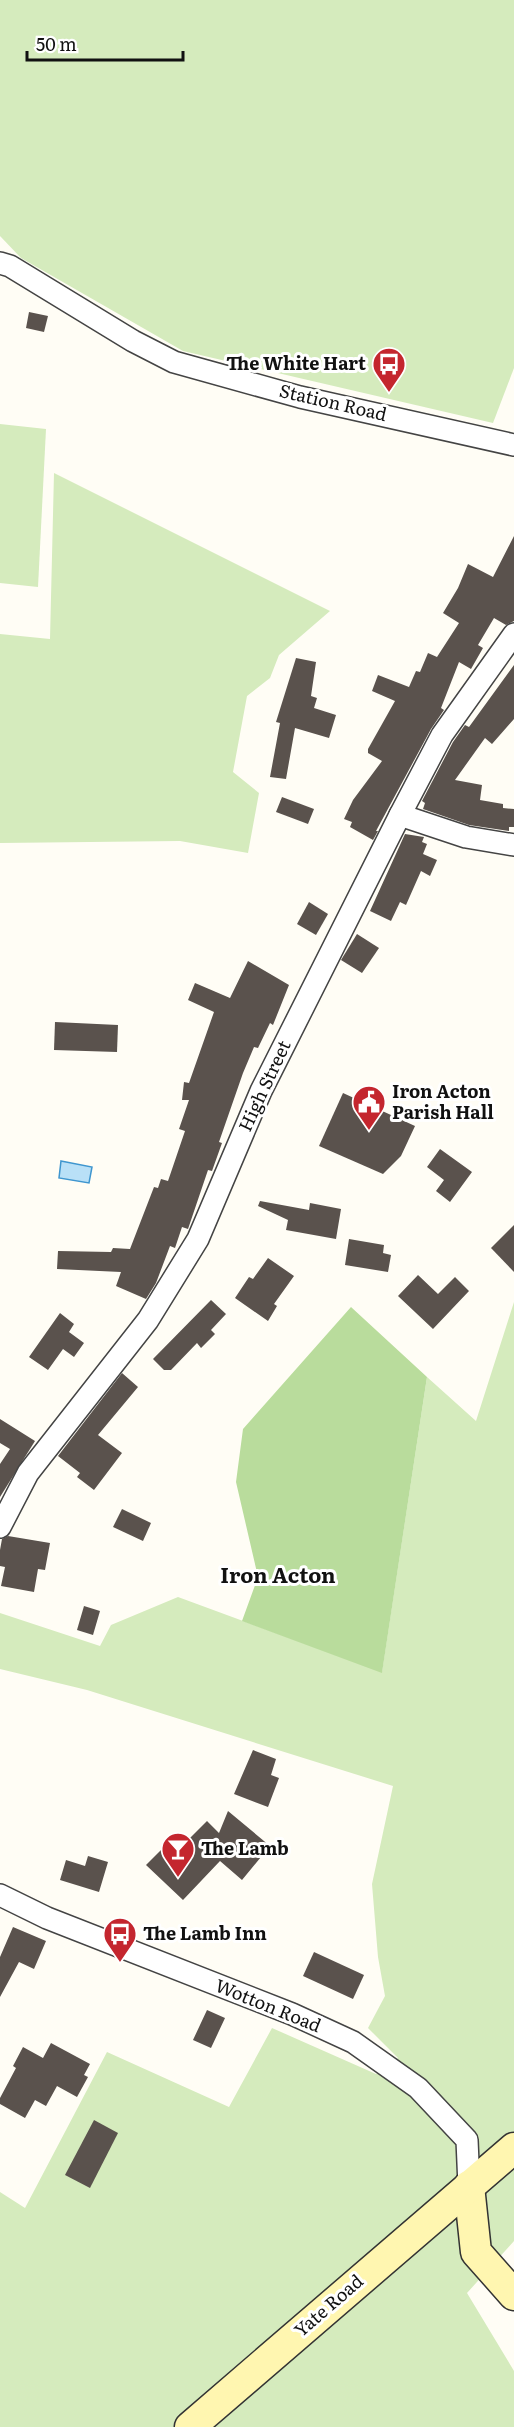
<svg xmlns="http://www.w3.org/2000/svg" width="514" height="2427" viewBox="0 0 514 2427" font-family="Literata,serif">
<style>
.green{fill:#d5ebbd}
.forest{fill:#b9dc9c}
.water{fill:#b9e0f7;stroke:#3f96cf;stroke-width:1.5}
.building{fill:#5a524d}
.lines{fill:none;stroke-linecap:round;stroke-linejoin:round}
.street-casing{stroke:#444;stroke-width:24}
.secondary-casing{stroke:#333;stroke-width:33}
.street{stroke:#fff;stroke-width:21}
.secondary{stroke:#fff6b0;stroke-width:30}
.labels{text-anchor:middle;stroke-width:6;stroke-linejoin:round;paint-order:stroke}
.poi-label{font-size:18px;font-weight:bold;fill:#111;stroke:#fff;text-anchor:start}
.street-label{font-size:18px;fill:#111;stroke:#fff}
.quarter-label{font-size:21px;font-weight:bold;fill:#111;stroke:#fff}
</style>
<rect width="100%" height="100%" fill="#fffdf5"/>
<!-- green -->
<g class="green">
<path d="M0 0H514V368L493 423 183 351 21 258 0 236Z"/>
<path d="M0 424 46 429 38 587 0 583Z"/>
<path d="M54 473 330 611 279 655 270 678 247 696 233 772 259 793 248 853 180 841 0 843V634L50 639Z"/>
<path d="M514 1302V2241L467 2293 514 2371V2427H0V2192L25 2208 107 2052 229 2107 272 2028 376 2074 398 2058 368 2028 385 1996 378 1957 372 1884 393 1786 87 1690 0 1669V1613L100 1646 111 1625 178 1597 382 1672 427 1377 476 1421Z"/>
</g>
<!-- forest -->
<path class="forest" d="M351 1307 427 1377 382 1673 242 1621 258 1577 236 1482 243 1429Z"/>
<!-- water -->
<path class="water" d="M61 1161 92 1167 89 1183 59 1178Z"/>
<!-- building -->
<g class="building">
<path d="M29 312 48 316 44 332 26 328Z"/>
<path d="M514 536V621L506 625 494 618 478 645 483 648 471 669 459 662 441 708 444 710 431 729 376 831H378L373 840 350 827 352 822 344 819 353 800 382 761 368 753V749L395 701 372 691 378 675 409 687 416 671 420 672 428 653 437 657 459 623 443 613 458 588 468 564 493 577Z"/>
<path d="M296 658 316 662 311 696 317 698 314 708 336 715 329 738 295 728 286 779 270 777 280 723 276 722Z"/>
<path d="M514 665V719L492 744 485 738 455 780 482 785 480 800 503 804V808L514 809V827H509V831L469 825 423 809 425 803 422 801 453 742 465 725 469 727Z"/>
<path d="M282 797 314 809 308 824 276 812Z"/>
<path d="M405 834 424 837 422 842 427 844 423 854 437 860 430 876 421 871 406 905 400 902 391 921 370 911Z"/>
<path d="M309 902 328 914 316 935 297 924Z"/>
<path d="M357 934 379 948 362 973 341 960Z"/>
<path d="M248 961 289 985 273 1025 270 1023 258 1048 254 1047 243 1073 219 1142 222 1143 212 1171 208 1170 188 1229 182 1227 175 1248 170 1246 156 1283 146 1299 116 1286 121 1272 57 1269 58 1251 111 1252 113 1248 130 1249 154 1187 158 1188 161 1179 168 1181 185 1131 179 1129 189 1100H182L184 1082 189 1083 214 1012 188 1000 195 983 230 998Z"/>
<path d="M55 1022 118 1025 117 1052 54 1050Z"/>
<path d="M343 1093 415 1126 401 1156 383 1174 319 1146Z"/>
<path d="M440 1149 472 1172 450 1202 436 1191 444 1180 427 1167Z"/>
<path d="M260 1201 309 1210 310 1203 341 1209 336 1239 286 1230 288 1220 258 1206Z"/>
<path d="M514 1225V1272L491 1248Z"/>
<path d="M349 1239 384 1245 383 1253 391 1255 388 1272 345 1265Z"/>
<path d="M268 1258 294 1276 274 1304 277 1306 268 1321 235 1298 249 1277 253 1279Z"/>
<path d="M418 1275 438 1294 455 1277 469 1291 433 1329 398 1296Z"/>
<path d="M211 1300 226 1314 211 1330 215 1334 201 1348 197 1343 171 1370H164L153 1359Z"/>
<path d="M60 1313 74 1324 69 1332 84 1343 74 1357 63 1349 48 1370 29 1357Z"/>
<path d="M122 1373 138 1387 98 1435 122 1453 94 1490 77 1477 80 1473 58 1456Z"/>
<path d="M0 1419 35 1441 0 1497V1464L10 1449 0 1443Z"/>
<path d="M122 1509 151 1523 143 1541 113 1527Z"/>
<path d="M8 1536 50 1543 45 1570 38 1569 34 1592 1 1586 5 1567 0 1566V1550L2 1539Z"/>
<path d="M84 1606 100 1611 93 1635 77 1630Z"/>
<path d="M253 1750 276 1759 271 1775 279 1778 268 1807 234 1794Z"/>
<path d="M228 1811 270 1846 242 1880 220 1861 183 1900 146 1865 166 1845 175 1853 207 1821 219 1833Z"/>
<path d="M88 1856 108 1862 99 1892 60 1880 66 1860 85 1866Z"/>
<path d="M13 1927 46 1941 34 1969 19 1962 0 1997V1957Z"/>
<path d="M314 1952 364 1975 353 1999 303 1976Z"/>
<path d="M207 2010 225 2018 211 2048 193 2040Z"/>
<path d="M51 2043 90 2064 84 2075 88 2077 77 2097 57 2086 46 2106 35 2100 25 2118 0 2104V2098L16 2068 13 2066 23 2047 43 2058Z"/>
<path d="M94 2120 118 2133 90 2188 65 2175Z"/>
</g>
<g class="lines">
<defs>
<g id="street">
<path d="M0 263 10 266 133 341 174 362 300 397 514 445"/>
<path d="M400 815 466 837 514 845"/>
<path d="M0 1527 28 1473 148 1320 198 1239 261 1091 400 815 442 735 514 634"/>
<path d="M0 1895 47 1918 292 2014 353 2042 418 2088 467 2140 469 2186"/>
</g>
<g id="secondary">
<path d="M469 2186 476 2252 514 2295"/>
<path d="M190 2427 514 2148"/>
</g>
</defs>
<!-- street casing -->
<use href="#street" class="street-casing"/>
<!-- secondary casing -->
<use href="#secondary" class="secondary-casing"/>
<!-- street -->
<use href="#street" class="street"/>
<!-- secondary -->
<use href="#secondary" class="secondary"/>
</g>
<!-- icons -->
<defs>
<symbol id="bus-pin" viewBox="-11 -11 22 30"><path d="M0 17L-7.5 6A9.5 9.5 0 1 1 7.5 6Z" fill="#c4262e" stroke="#fff"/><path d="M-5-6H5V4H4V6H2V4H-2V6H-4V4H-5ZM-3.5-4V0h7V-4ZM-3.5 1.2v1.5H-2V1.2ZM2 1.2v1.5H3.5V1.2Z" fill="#fff"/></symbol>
<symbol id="civic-pin" viewBox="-11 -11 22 30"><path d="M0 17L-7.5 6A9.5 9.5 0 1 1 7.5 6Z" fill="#c4262e" stroke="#fff"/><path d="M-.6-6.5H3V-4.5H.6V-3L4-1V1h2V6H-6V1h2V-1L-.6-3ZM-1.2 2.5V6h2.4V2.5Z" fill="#fff"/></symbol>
<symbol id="bar-pin" viewBox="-11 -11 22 30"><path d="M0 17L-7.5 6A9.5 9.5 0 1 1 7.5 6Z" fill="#c4262e" stroke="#fff"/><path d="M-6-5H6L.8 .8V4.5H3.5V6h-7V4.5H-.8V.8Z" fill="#fff"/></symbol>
</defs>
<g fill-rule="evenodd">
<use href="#bus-pin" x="370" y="345" width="38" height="52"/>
<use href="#civic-pin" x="350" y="1083" width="38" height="52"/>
<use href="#bar-pin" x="159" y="1830" width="38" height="52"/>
<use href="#bus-pin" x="101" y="1915" width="38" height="52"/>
</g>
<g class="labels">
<!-- poi labels -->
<g class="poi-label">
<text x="366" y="370" text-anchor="end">The White Hart</text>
<text x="392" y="1098">Iron Acton<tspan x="392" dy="21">Parish Hall</tspan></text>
<text x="201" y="1855">The Lamb</text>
<text x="143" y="1940">The Lamb Inn</text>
</g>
<!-- street labels -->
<g class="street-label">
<text transform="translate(333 403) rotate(13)" y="6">Station Road</text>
<text transform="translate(265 1086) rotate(-65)" y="6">High Street</text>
<text transform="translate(268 2006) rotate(22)" y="6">Wotton Road</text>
<text transform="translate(329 2306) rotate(-41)" y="6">Yate Road</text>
</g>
<!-- quarter labels -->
<g class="quarter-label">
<text x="278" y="1583">Iron Acton</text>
</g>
</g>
<!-- scale -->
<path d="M27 51v9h156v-9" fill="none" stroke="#111111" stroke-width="3"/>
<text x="36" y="51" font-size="18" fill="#111111" stroke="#ffffff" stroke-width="4.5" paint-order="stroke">50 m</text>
</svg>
